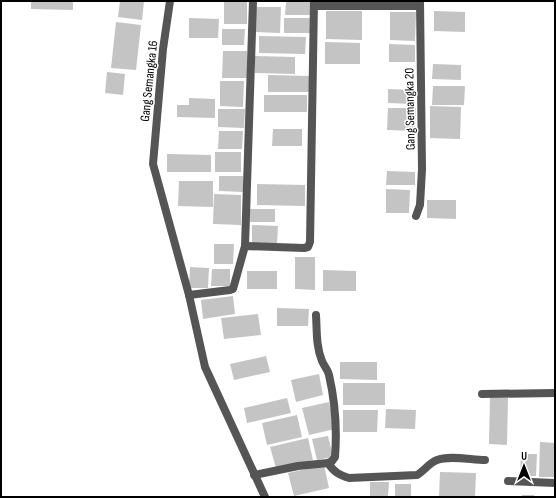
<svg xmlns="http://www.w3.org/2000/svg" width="556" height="498" viewBox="0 0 556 498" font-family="'Sofia Sans Condensed',sans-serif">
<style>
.building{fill:#c4c4c4}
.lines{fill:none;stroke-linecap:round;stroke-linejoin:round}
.street{stroke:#555;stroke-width:8}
.labels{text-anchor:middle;stroke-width:3;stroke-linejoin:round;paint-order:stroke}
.street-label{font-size:13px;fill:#000;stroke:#fff}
</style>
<rect width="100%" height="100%" fill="#fff"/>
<!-- building -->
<g class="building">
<path d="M31 1H73V10L31 9Z"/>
<path d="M120 1H144L142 20 118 17Z"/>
<rect x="224" y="1" width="23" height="23"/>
<path d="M286 1H310V15H285Z"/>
<path d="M255 7H281L280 33 255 32Z"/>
<path d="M326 11H362V40L326 39Z"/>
<path d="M434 11 465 12V32L434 31Z"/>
<path d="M390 12H416L415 41 390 40Z"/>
<path d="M189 18 219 19 218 38H189Z"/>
<rect x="284" y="18" width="29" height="15"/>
<path d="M116 22 141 25 136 70 111 68Z"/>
<path d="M222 29H245L244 45H222Z"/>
<path d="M259 36 306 37 305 54 259 53Z"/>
<path d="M325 42 360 43V64H325Z"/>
<path d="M389 44 415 45V62H389Z"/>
<path d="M223 51H247V78H222Z"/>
<path d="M255 56 295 57V74L255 73Z"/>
<path d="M433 64 461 65V80L432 79Z"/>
<path d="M107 72 125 74 123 95 105 93Z"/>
<path d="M268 75 310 76 309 92H268Z"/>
<path d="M220 81H244L243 107 220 106Z"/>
<path d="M433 86H465L464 105H432Z"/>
<path d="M388 89 414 90V104L388 103Z"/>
<rect x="264" y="95" width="43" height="17"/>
<path d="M189 98 215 99V118L177 117V105H189Z"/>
<path d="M430 106 461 107 460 139 430 138Z"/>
<path d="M388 108H416L415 131 387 130Z"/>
<path d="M218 109H245L244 128 218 127Z"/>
<path d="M273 129H302V146H272Z"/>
<path d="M219 131H243L242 149H218Z"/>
<rect x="215" y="152" width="26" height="20"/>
<path d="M167 154 211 155V172H167Z"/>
<path d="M387 171 415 172V185H386Z"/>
<path d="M219 176H243V192L219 191Z"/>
<path d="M179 181H213V207L178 206Z"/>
<path d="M257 184 305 185V206L257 205Z"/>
<path d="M386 189 410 190 409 213H386Z"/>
<path d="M214 194 241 195V225L213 224Z"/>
<path d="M427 200H456V219L427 218Z"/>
<rect x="250" y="209" width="25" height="13"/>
<path d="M252 225 278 226 277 244H252Z"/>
<path d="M214 244H234L233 264H214Z"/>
<path d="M295 257H315V290L295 289Z"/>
<path d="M190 267 209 268 208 288H189Z"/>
<path d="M212 269H230V286H211Z"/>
<path d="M323 270 356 271V291H323Z"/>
<rect x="247" y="271" width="30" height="18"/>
<path d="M233 296 235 314 203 319 201 300Z"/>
<path d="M277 308 309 309 308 326H277Z"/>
<path d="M258 314 261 335 224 339 221 318Z"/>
<path d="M266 356 270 372 234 380 230 364Z"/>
<path d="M340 362H377V380L340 379Z"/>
<path d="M319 374 323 395 296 402 291 380Z"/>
<rect x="343" y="383" width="42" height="22"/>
<path d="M490 397H508L507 445 489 444Z"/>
<path d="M287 398 291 413 247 423 244 408Z"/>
<path d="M329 402 335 429 309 435 302 408Z"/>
<path d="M386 409 416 410 415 429 385 428Z"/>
<path d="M343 410H378L377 432H343Z"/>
<path d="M297 415 302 437 267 445 262 423Z"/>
<path d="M328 436 333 457 317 460 312 439Z"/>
<path d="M308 438 313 460 276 468 270 447Z"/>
<path d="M540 442 555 443V477H539Z"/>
<path d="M521 454H537L536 476H520Z"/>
<path d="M324 465 329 488 294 496 288 473Z"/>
<path d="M440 472 476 473 475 497H439Z"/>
<path d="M370 482H389L388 497H370Z"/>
<rect x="395" y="484" width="16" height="13"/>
<rect x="522" y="495" width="12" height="2"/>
</g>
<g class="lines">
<!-- street -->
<g class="street">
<path d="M170 1 163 49 153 164 189 295 205 367 265 497"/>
<path d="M314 6H419"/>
<path d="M416 216 420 205 422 169 420 1"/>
<path d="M245 246 253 1"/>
<path d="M189 295 230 290 233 289 245 246 304 248 308 247 310 242 314 1"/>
<path d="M482 394 555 393"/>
<path d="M328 463C334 472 339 475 349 478L417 475C424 471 429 463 437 460 449 455 472 460 485 460"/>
<path d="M254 475 298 466 328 463 332 461 335 457C337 431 335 401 329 375 328 370 324 366 322 361 316 347 317 331 316 315"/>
<path d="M508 481 555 483"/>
</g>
</g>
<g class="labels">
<!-- street labels -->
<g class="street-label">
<text transform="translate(148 81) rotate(-84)" y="5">Gang Semangka 16</text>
<text transform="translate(409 109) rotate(-91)" y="5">Gang Semangka 20</text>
</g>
</g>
<!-- border -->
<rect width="556" height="498" fill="none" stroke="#000000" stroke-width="4"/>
<!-- north arrow -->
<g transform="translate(524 466)" stroke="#ffffff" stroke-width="3" paint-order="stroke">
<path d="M0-3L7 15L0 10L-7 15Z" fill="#000000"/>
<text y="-6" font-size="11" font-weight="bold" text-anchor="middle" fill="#000000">U</text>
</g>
</svg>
